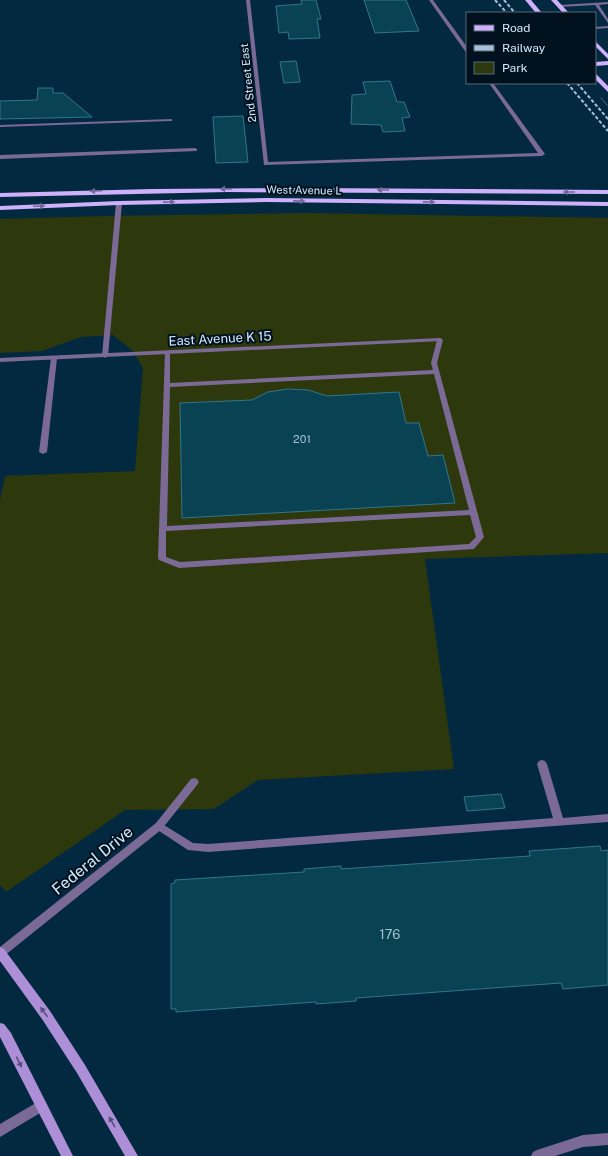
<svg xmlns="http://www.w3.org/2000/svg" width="608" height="1156" viewBox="0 0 608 1156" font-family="'Public Sans',sans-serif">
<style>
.green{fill:#2d380d}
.building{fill:#094253;stroke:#31768c}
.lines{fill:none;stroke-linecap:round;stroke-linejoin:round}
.path{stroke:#517289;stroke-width:1.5;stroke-dasharray:1 1;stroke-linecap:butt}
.lane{fill:#7b6a96;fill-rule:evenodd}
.street{fill:#7b6a96;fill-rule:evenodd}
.secondary{fill:#ac8fd6;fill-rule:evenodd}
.primary{fill:#cfb1fb;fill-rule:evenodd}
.rail{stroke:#a7c2d8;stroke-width:2;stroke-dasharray:3.5 2;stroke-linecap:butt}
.oneway{fill:#726998}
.oneway2{fill:#56507a}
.labels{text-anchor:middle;stroke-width:4;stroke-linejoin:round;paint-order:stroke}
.far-street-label{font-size:11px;fill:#d2eaff;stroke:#01111e}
.number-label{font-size:11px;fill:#a0c0d4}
.street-label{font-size:13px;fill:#d2eaff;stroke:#01111e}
.near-number-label{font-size:13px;fill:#a0c0d4}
.near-street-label{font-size:16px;fill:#d2eaff;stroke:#01111e}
</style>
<rect width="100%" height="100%" fill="#032941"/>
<!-- green -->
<path class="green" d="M306 213 608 218V553L425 559 454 769 258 780 214 809 125 810 6 892 0 885V500L5 476 135 471 143 368 133 351 113 335 81 337 42 351 0 353V219L105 216Z"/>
<!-- building -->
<g class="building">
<path d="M301 0H316L321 19H317L320 38 289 39 288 32 279 33 276 6 302 4Z"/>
<path d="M364 0H406L419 31 375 33Z"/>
<path d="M296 61 300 82 284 83 280 62Z"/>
<path d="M390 81 397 102H404L410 117 402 118 405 131 383 132 381 125 351 124 352 95 366 94 363 82Z"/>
<path d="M38 88H53V93H63L92 117 0 119V101L37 100Z"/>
<path d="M243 116 248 162 216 163 213 117Z"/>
<path d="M288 389 308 390 327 396 399 392 406 423H419L428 456 443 455 455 503 182 518 180 403 252 400 268 392Z"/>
<path d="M501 794 505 808 467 811 464 797Z"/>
<path d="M600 846 601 851 608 850V985L563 989 561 983 356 998V1001L316 1004V1002L176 1012V1009H171V884L175 883V880L304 872V869L341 866V869L530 856 529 851Z"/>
</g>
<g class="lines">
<!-- path -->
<path class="path" d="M601 98 608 106"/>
<!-- lane -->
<g class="lane">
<path d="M608 2V4L599 5 608 19V23L595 5 560 7 558 6 560 5Z"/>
<path d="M608 26V28L595 29V27Z"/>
<path d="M172 119V121H170L0 127V125Z"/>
<path d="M195 148 197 149V151L0 159V155Z"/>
<path d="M119 201 122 203 108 356 105 358 102 356 116 203Z"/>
<path d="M440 338 443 340 437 363 484 537 474 549 179 568 159 560 158 558 165 352 167 351 170 353V383L433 370 431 363 437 340ZM434 374 469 510 167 526 170 387ZM470 515 476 537 469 544 180 562 166 557V531Z"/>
<path d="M54 356 57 358 47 452 43 454 39 452 51 358Z"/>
<path d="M542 760 545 761 547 764 563 818 608 814V822L208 852 188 850 156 829 154 826 156 823 159 822 193 843 208 844 553 818 537 764 539 761Z"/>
<path d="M41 1100 45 1102 47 1106 45 1110 0 1137V1124Z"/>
</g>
<!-- street -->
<g class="street">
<path d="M246 0H250L268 162 538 153 489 83H493L545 154 542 156 264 165Z"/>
<path d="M429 0H433L467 47V51H465Z"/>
<path d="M440 338 442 339V341L0 362V358Z"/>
<path d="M194 778 197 779 199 782 197 785 162 829 4 956 0 958V947L156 823 191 779Z"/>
<path d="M608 1133V1145L583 1147 555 1156H531L533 1152 537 1150 583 1135Z"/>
</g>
<!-- secondary -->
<g class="secondary">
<path d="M0 947 4 949 50 1011 85 1065 138 1156H125L77 1073 42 1019 0 961Z"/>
<path d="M0 1023 4 1024 11 1033 73 1156H61L0 1037Z"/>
</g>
<!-- primary -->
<g class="primary">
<path d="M525 0H531L542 13H536Z"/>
<path d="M551 0H557L569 13H563Z"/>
<path d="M595 41 608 54V59L595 46Z"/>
<path d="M608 61V65L595 66V62Z"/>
<path d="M595 73 608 86V92L595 79Z"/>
<path d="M304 188 608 190V194L228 192 0 197V193L152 189Z"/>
<path d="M266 198 608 202V206L266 202 119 205 0 210V206L119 201Z"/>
</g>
<!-- rail -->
<g class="rail">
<path d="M495 0 507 13"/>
<path d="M504 0 515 13"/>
<path d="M567 83 608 131"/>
<path d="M577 83 608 119"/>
</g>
</g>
<!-- one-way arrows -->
<defs><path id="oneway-solid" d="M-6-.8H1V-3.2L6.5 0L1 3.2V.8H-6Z"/></defs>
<g class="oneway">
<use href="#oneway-solid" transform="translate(226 189) rotate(179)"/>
<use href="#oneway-solid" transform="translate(383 190) rotate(-180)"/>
<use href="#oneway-solid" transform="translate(96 191) rotate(178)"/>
<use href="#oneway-solid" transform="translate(569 192) rotate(-180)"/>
<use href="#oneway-solid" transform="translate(299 201) rotate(1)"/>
<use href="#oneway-solid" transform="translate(169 202) rotate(-1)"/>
<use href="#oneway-solid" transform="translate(429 202) rotate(1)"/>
<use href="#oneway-solid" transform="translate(39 206) rotate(-3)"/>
</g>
<g class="oneway2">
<use href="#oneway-solid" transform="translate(44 1012) rotate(-126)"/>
<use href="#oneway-solid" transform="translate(19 1062) rotate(63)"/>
<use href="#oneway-solid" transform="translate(112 1122) rotate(-120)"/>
</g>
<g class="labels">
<!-- far-street labels -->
<g class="far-street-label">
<text transform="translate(248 83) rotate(-96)" y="4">2nd Street East</text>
<text transform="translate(304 190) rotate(1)" y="4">West Avenue L</text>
</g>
<!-- number labels -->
<g class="number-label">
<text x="302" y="443">201</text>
</g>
<!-- street labels -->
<g class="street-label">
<text transform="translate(220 338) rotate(-3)" y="5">East Avenue K 15</text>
</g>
<!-- near-number labels -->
<g class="near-number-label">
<text x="390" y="939">176</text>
</g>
<!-- near-street labels -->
<g class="near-street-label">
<text transform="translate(92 860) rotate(-39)" y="6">Federal Drive</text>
</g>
</g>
<!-- legend -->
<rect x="466" y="12" width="130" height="72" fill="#01111e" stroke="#556878"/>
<rect x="474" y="25" width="20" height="6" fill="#cfb1fb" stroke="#556878"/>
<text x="502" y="32" font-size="12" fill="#d2eaff">Road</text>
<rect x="474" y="45" width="20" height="6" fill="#a7c2d8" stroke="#556878"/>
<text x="502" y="52" font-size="12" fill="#d2eaff">Railway</text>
<rect x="474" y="62" width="20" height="12" fill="#2d380d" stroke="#556878"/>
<text x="502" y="72" font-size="12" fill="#d2eaff">Park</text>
</svg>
